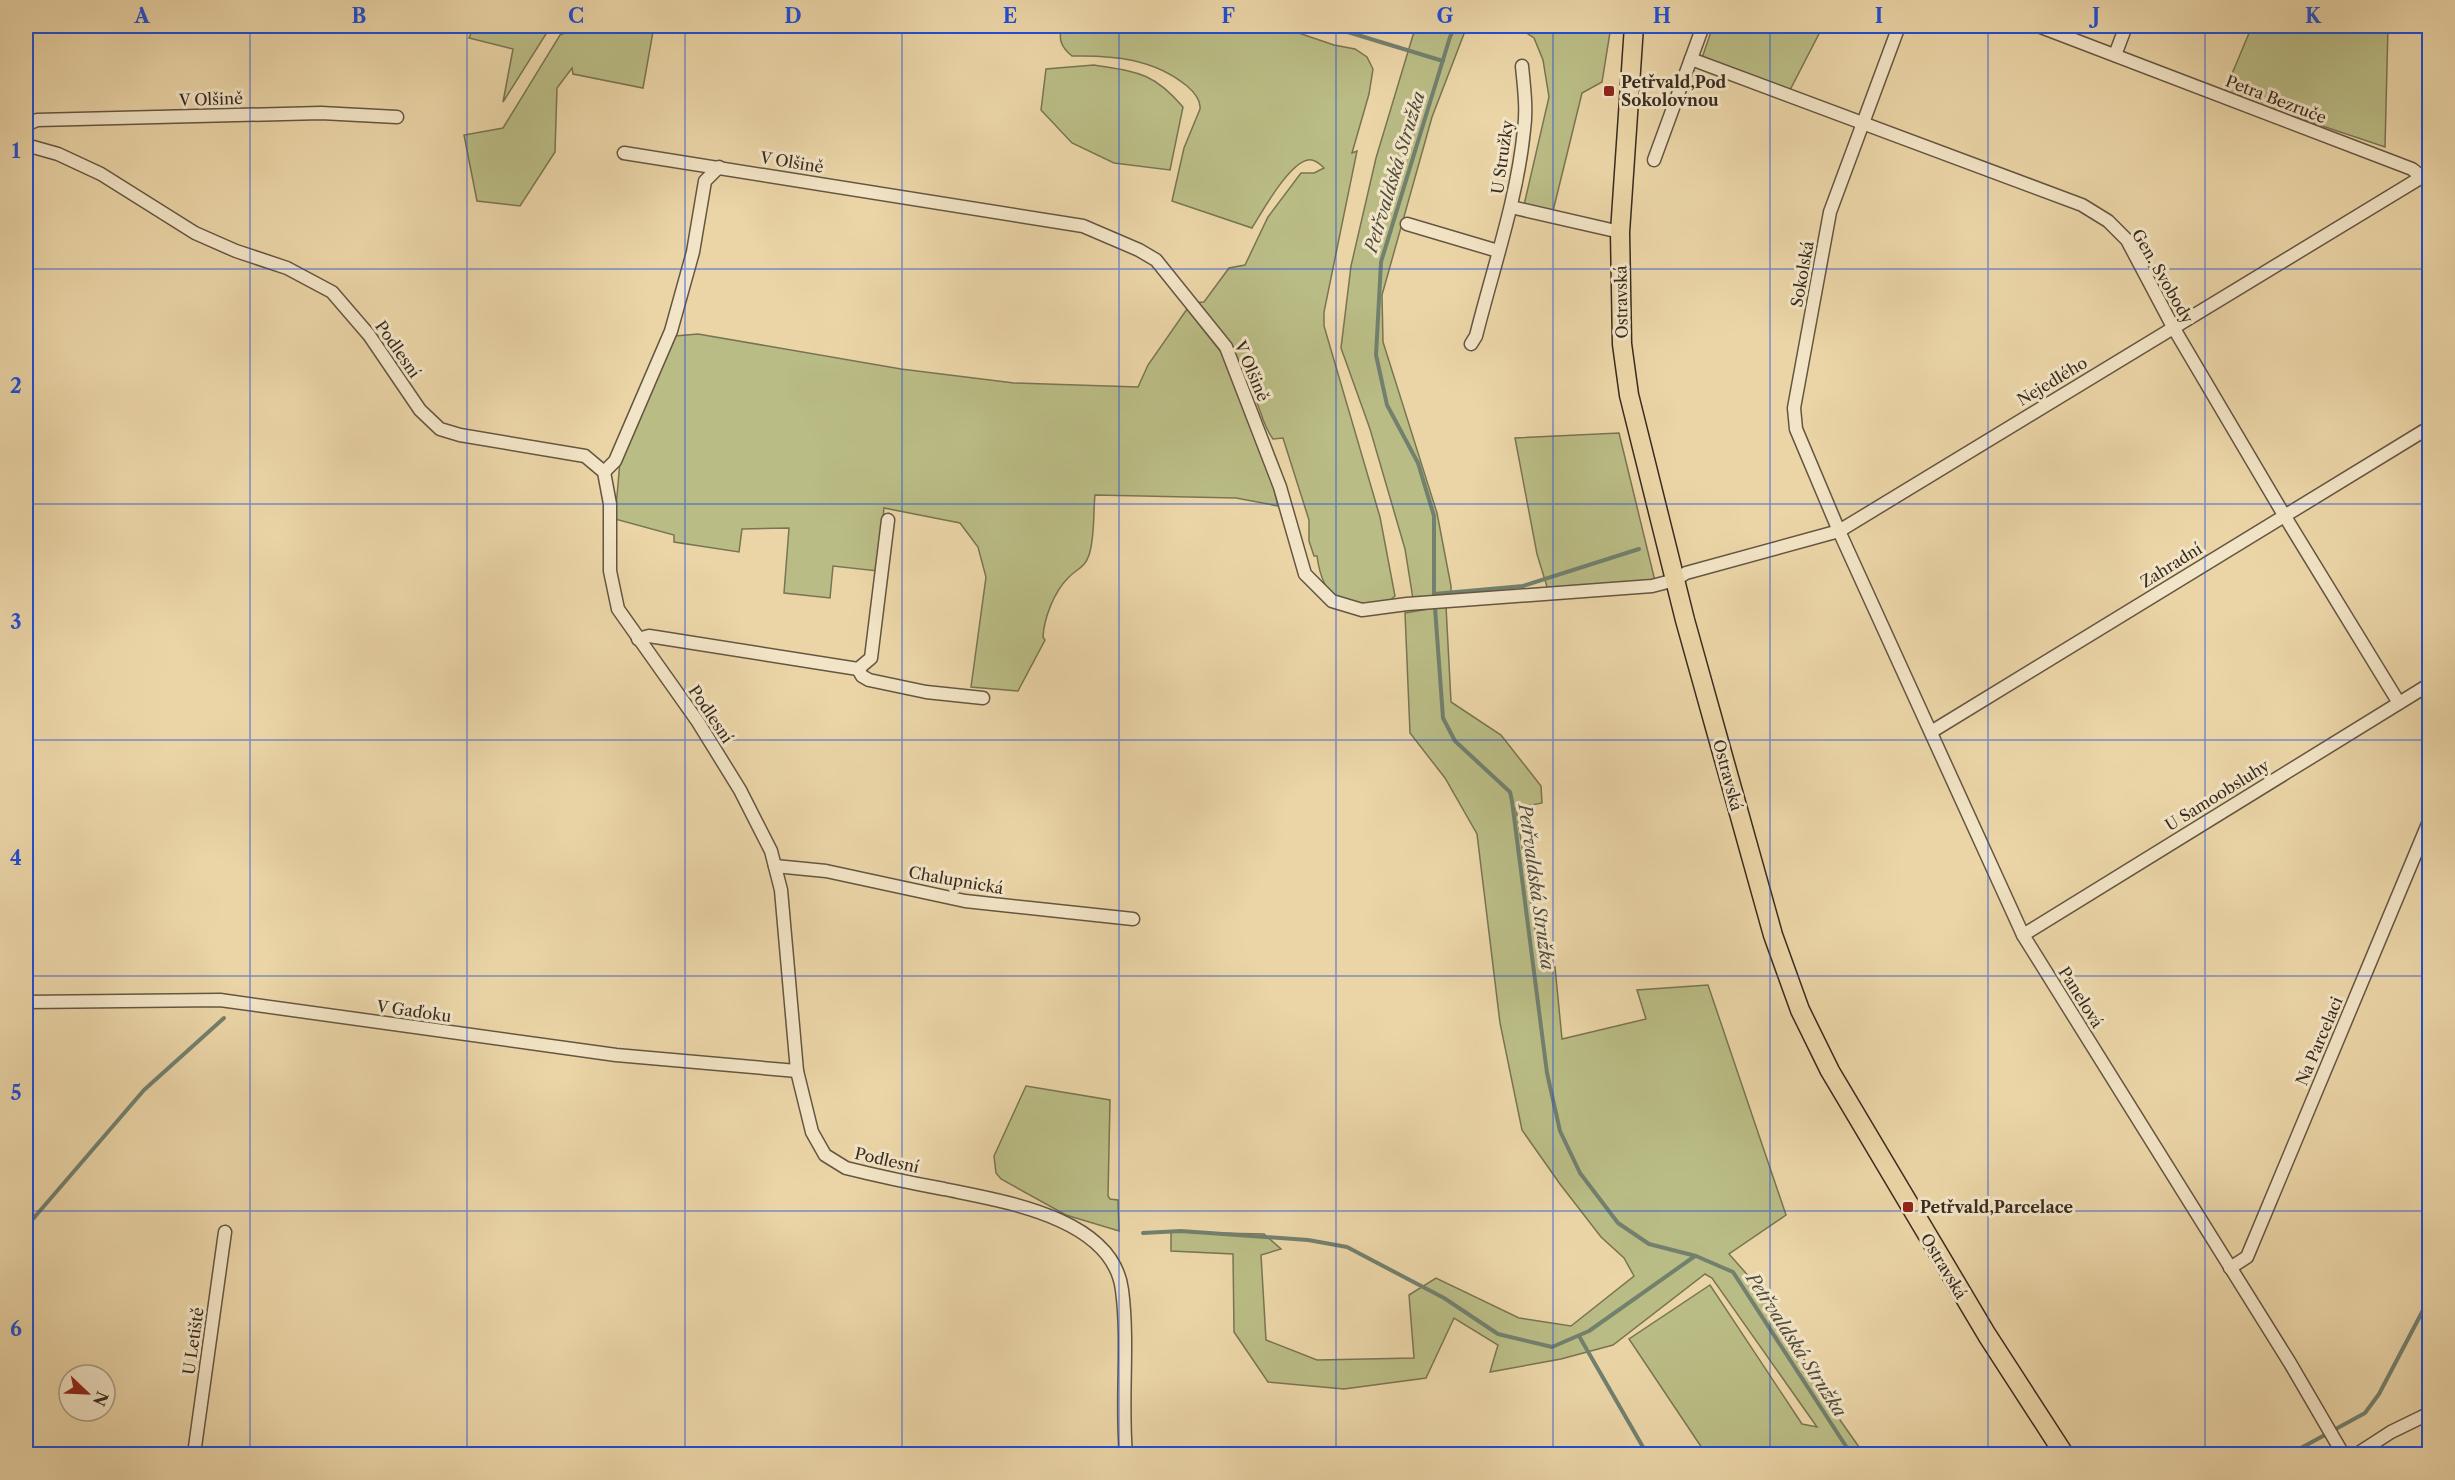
<svg xmlns="http://www.w3.org/2000/svg" width="2455" height="1480" viewBox="0 0 2455 1480" font-family="'Libre Caslon Text',serif">
<style>
.green{fill:#babc85;stroke:#797452;stroke-width:1.5}
.lines{fill:none;stroke-linecap:round;stroke-linejoin:round}
.stream{stroke:#72806e;stroke-width:4}
.street-casing{stroke:#655642;stroke-width:15}
.primary-casing{stroke:#382b20;stroke-width:21}
.street{stroke:#f2e4c6;stroke-width:12}
.primary{stroke:#ebd5a7;stroke-width:18}
.grid{fill:none;stroke:#1d4ed8;stroke-width:1.5;stroke-opacity:0.55}
.poi-dot{fill:#8f2418;stroke:#f2e4c6;stroke-width:2}
.labels{text-anchor:middle;stroke-width:6;stroke-linejoin:round;paint-order:stroke}
.poi-label{font-size:16px;font-weight:bold;fill:#382b20;stroke:#f2e4c6;text-anchor:start}
.street-label{font-size:16px;fill:#382b20;stroke:#f2e4c6}
.water-label{font-size:18px;font-style:italic;fill:#504e40;stroke:#f2e4c6}
.neatline{fill:none;stroke:#1d4ed8;stroke-width:2}
.grid-label{font-size:20px;text-anchor:middle;font-weight:bold;fill:#1d4ed8}
</style>
<rect width="100%" height="100%" fill="#ebd5a7"/>
<filter id="stains"><feTurbulence type="fractalNoise" baseFrequency=".00333" numOctaves="4"/><feColorMatrix values="0 0 0 0 .2 0 0 0 0 .09 0 0 0 0 .02 0 0 0 .5 -.17"/></filter>
<radialGradient id="worn" r=".72"><stop offset=".6" stop-color="#630" stop-opacity="0"/><stop offset="1" stop-color="#630" stop-opacity=".3"/></radialGradient>
<!-- green -->
<g class="green">
<path d="M474 26H551L503 102 513 49 469 38Z"/>
<path d="M575 26H654L643 88 573 74 572 68 557 88 555 152 520 206 477 201 464 135 503 128 560 35 575 29Z"/>
<path d="M1062 26H1278L1334 45 1355 49 1367 57 1373 69 1369 94 1352 153 1357 151 1324 312V326L1380 517 1395 596 1383 607C1341 606 1323 601 1317 556H1314L1309 541V520L1283 438 1273 439C1263 426 1261 410 1254 396 1238 362 1215 332 1192 303L1204 302 1229 268 1245 265 1268 217 1301 173H1314L1324 168C1320 164 1314 159 1308 160 1289 163 1262 212 1252 228L1172 201 1184 148 1200 109C1201 100 1194 92 1187 86 1154 59 1114 55 1072 56 1061 47 1058 39 1062 26Z"/>
<path d="M1420 26H1467L1432 117 1382 295 1383 342 1437 513 1451 586V596L1413 599 1405 549 1370 429 1341 348 1351 266 1376 158 1413 35Z"/>
<path d="M1516 26H1611L1602 82 1582 93 1553 211 1524 205 1549 97 1543 60 1534 38Z"/>
<path d="M1713 26H1823L1790 90 1702 58Z"/>
<path d="M2252 26H2388L2385 147 2224 93Z"/>
<path d="M1094 65C1137 72 1153 72 1183 107L1170 170 1114 163 1072 143 1041 110 1046 69Z"/>
<path d="M1187 309 1221 352 1260 430 1278 506 1236 498 1095 495C1093 513 1095 537 1089 555 1085 568 1076 569 1068 578 1054 592 1044 618 1043 637L1045 640 1018 691 971 687 986 577 978 547 960 523 884 508 878 571 833 566 830 598 784 593 789 528 742 529 739 552 674 542V535L615 519 620 461 675 336 698 334 901 369 1014 383 1138 387 1148 365Z"/>
<path d="M1619 433 1655 581 1548 590 1537 554 1515 438Z"/>
<path d="M1446 606 1451 702 1501 735 1541 786 1542 803 1516 808 1541 967H1555L1562 1039 1646 1019 1637 990 1708 985 1786 1215 1729 1254 1767 1297 1840 1420 1864 1454H1767L1764 1450 1757 1454H1706L1629 1339 1710 1285 1802 1424 1817 1427 1712 1278 1705 1274 1613 1345 1561 1359 1490 1372 1498 1345 1454 1318 1426 1378 1344 1389 1268 1382 1234 1332 1233 1254 1171 1251V1232L1264 1234 1281 1249 1261 1255 1266 1340 1317 1360 1414 1358 1409 1295 1436 1278 1519 1318 1571 1326 1634 1276 1624 1258 1601 1237 1560 1184 1522 1130 1500 1023 1477 834 1445 778 1410 733 1405 613Z"/>
<path d="M1026 1086 1110 1100 1108 1196 1110 1199 1118 1200 1119 1231 1066 1215 1001 1179 996 1173 994 1156Z"/>
</g>
<g class="lines">
<!-- stream -->
<g class="stream">
<path d="M1328 26 1443 61"/>
<path d="M1455 26 1450 37 1381 262 1376 355 1387 405 1418 463 1434 516V594L1443 718 1455 741 1510 792 1512 801 1547 1073 1560 1131 1580 1173 1618 1223 1649 1244 1696 1256 1733 1272 1851 1454"/>
<path d="M1434 594 1523 586 1639 549"/>
<path d="M26 1227 144 1090 224 1018"/>
<path d="M1143 1233 1181 1231 1308 1240 1347 1247 1444 1298 1498 1334 1552 1347 1589 1331 1695 1256"/>
<path d="M1579 1336 1647 1454"/>
<path d="M2290 1454 2365 1413 2379 1394 2430 1297"/>
</g>
<defs>
<g id="street">
<path d="M1899 26 1830 212 1794 408 1796 429 1839 531 2023 935 2290 1363 2343 1454"/>
<path d="M2038 26 2412 169 2422 177"/>
<path d="M2115 55 2126 26"/>
<path d="M1691 59 2082 205 2108 221 2127 240 2173 327 2284 515 2399 703"/>
<path d="M26 125 37 120 321 113 397 117"/>
<path d="M26 145 58 154 101 174 195 233 236 251 287 268 332 292 369 335 420 410 440 429 460 435 585 456 604 472 610 504V571L618 609 698 722 740 790 771 851 781 890 797 1071 812 1132 825 1155 846 1168C878 1176 911 1183 944 1189 1001 1201 1113 1217 1122 1290 1129 1344 1121 1400 1126 1454"/>
<path d="M624 153 1083 226 1139 250 1156 260 1226 347 1280 487 1305 574 1332 601 1362 610 1407 604 1652 586 1675 580 1686 573 1839 531 2430 172"/>
<path d="M1654 160 1703 26"/>
<path d="M1511 207 1620 232"/>
<path d="M1407 224 1498 251"/>
<path d="M1471 344 1476 336C1493 268 1517 200 1524 130 1527 109 1524 87 1522 66"/>
<path d="M604 472 615 461 671 331 693 252 705 181 719 167"/>
<path d="M638 639 649 636 858 669 871 658 888 520"/>
<path d="M858 669 862 676 869 680 926 692 983 698"/>
<path d="M1931 732 2430 427"/>
<path d="M775 866 826 871 965 901 1133 919"/>
<path d="M2023 935 2430 684"/>
<path d="M26 1002 220 1000 616 1055 797 1071"/>
<path d="M2230 1268 2247 1257 2430 819"/>
<path d="M194 1454 225 1232"/>
<path d="M2357 1454 2391 1432 2430 1413"/>
</g>
<path id="primary" d="M1634 26 1620 232 1622 344 1629 395 1685 620 1773 935 1800 1010 1830 1071 1987 1335 2064 1454"/>
</defs>
<!-- street casing -->
<use href="#street" class="street-casing"/>
<!-- primary casing -->
<use href="#primary" class="primary-casing"/>
<!-- street -->
<use href="#street" class="street"/>
<!-- primary -->
<use href="#primary" class="primary"/>
</g>
<!-- grid -->
<path class="grid" d="M250 26V1454M467 26V1454M685 26V1454M902 26V1454M1119 26V1454M1336 26V1454M1553 26V1454M1770 26V1454M1988 26V1454M2205 26V1454M26 269H2430M26 504H2430M26 740H2430M26 976H2430M26 1211H2430"/>
<!-- markers -->
<g class="poi-dot">
<rect x="1603" y="85" width="12" height="12" rx="3"/>
<rect x="1902" y="1201" width="12" height="12" rx="3"/>
</g>
<g class="labels">
<!-- poi labels -->
<g class="poi-label">
<text x="1621" y="88">Petřvald,Pod<tspan x="1621" dy="18">Sokolovnou</tspan></text>
<text x="1920" y="1213">Petřvald,Parcelace</text>
</g>
<!-- street labels -->
<g class="street-label">
<text transform="translate(211 99) rotate(-2)" y="6">V Olšině</text>
<text transform="translate(2276 99) rotate(21)" y="6">Petra Bezruče</text>
<text transform="translate(1502 157) rotate(-82)" y="6">U Stružky</text>
<text transform="translate(792 162) rotate(9)" y="6">V Olšině</text>
<text transform="translate(1802 274) rotate(-80)" y="6">Sokolská</text>
<text transform="translate(2163 276) rotate(60)" y="6">Gen. Svobody</text>
<text transform="translate(1621 302) rotate(-91)" y="6">Ostravská</text>
<text transform="translate(398 349) rotate(55)" y="6">Podlesní</text>
<text transform="translate(1252 371) rotate(67)" y="6">V Olšině</text>
<text transform="translate(2052 381) rotate(-31)" y="6">Nejedlého</text>
<text transform="translate(2171 565) rotate(-32)" y="6">Zahradní</text>
<text transform="translate(711 714) rotate(56)" y="6">Podlesní</text>
<text transform="translate(1728 775) rotate(75)" y="6">Ostravská</text>
<text transform="translate(2217 795) rotate(-32)" y="6">U Samoobsluhy</text>
<text transform="translate(956 880) rotate(10)" y="6">Chalupnická</text>
<text transform="translate(2081 997) rotate(58)" y="6">Panelová</text>
<text transform="translate(414 1011) rotate(8)" y="6">V Gaďoku</text>
<text transform="translate(2319 1041) rotate(-67)" y="6">Na Parcelaci</text>
<text transform="translate(887 1160) rotate(13)" y="6">Podlesní</text>
<text transform="translate(1944 1266) rotate(59)" y="6">Ostravská</text>
<text transform="translate(193 1341) rotate(-82)" y="6">U Letiště</text>
</g>
<!-- water labels -->
<g class="water-label">
<text transform="translate(1395 172) rotate(-73)" y="6">Petřvaldská Stružka</text>
<text transform="translate(1536 887) rotate(82)" y="6">Petřvaldská Stružka</text>
<text transform="translate(1796 1345) rotate(57)" y="6">Petřvaldská Stružka</text>
</g>
</g>
<!-- margin -->
<rect width="2455" height="1480" fill="none" stroke="#ebd5a7" stroke-width="66"/>
<!-- north arrow -->
<g transform="translate(87 1393) rotate(113)"><circle r="28" fill="#f2e4c6" stroke="#a89a84" stroke-width="1.5"/>
<path d="M0-4.5L10 22L0 15L-10 22Z" fill="#8f2418"/>
<text y="-9" font-size="16" font-weight="bold" text-anchor="middle" fill="#382b20">N</text>
</g>
<rect x="33" y="33" width="2389" height="1414" class="neatline"/>
<g class="grid-label">
<text x="142" y="23">A</text>
<text x="359" y="23">B</text>
<text x="576" y="23">C</text>
<text x="793" y="23">D</text>
<text x="1010" y="23">E</text>
<text x="1228" y="23">F</text>
<text x="1445" y="23">G</text>
<text x="1662" y="23">H</text>
<text x="1879" y="23">I</text>
<text x="2096" y="23">J</text>
<text x="2313" y="23">K</text>
<text x="16" y="158">1</text>
<text x="16" y="393">2</text>
<text x="16" y="629">3</text>
<text x="16" y="865">4</text>
<text x="16" y="1100">5</text>
<text x="16" y="1336">6</text>
</g>
<rect width="100%" height="100%" filter="url(#stains)"/>
<rect width="100%" height="100%" fill="url(#worn)"/>
</svg>
